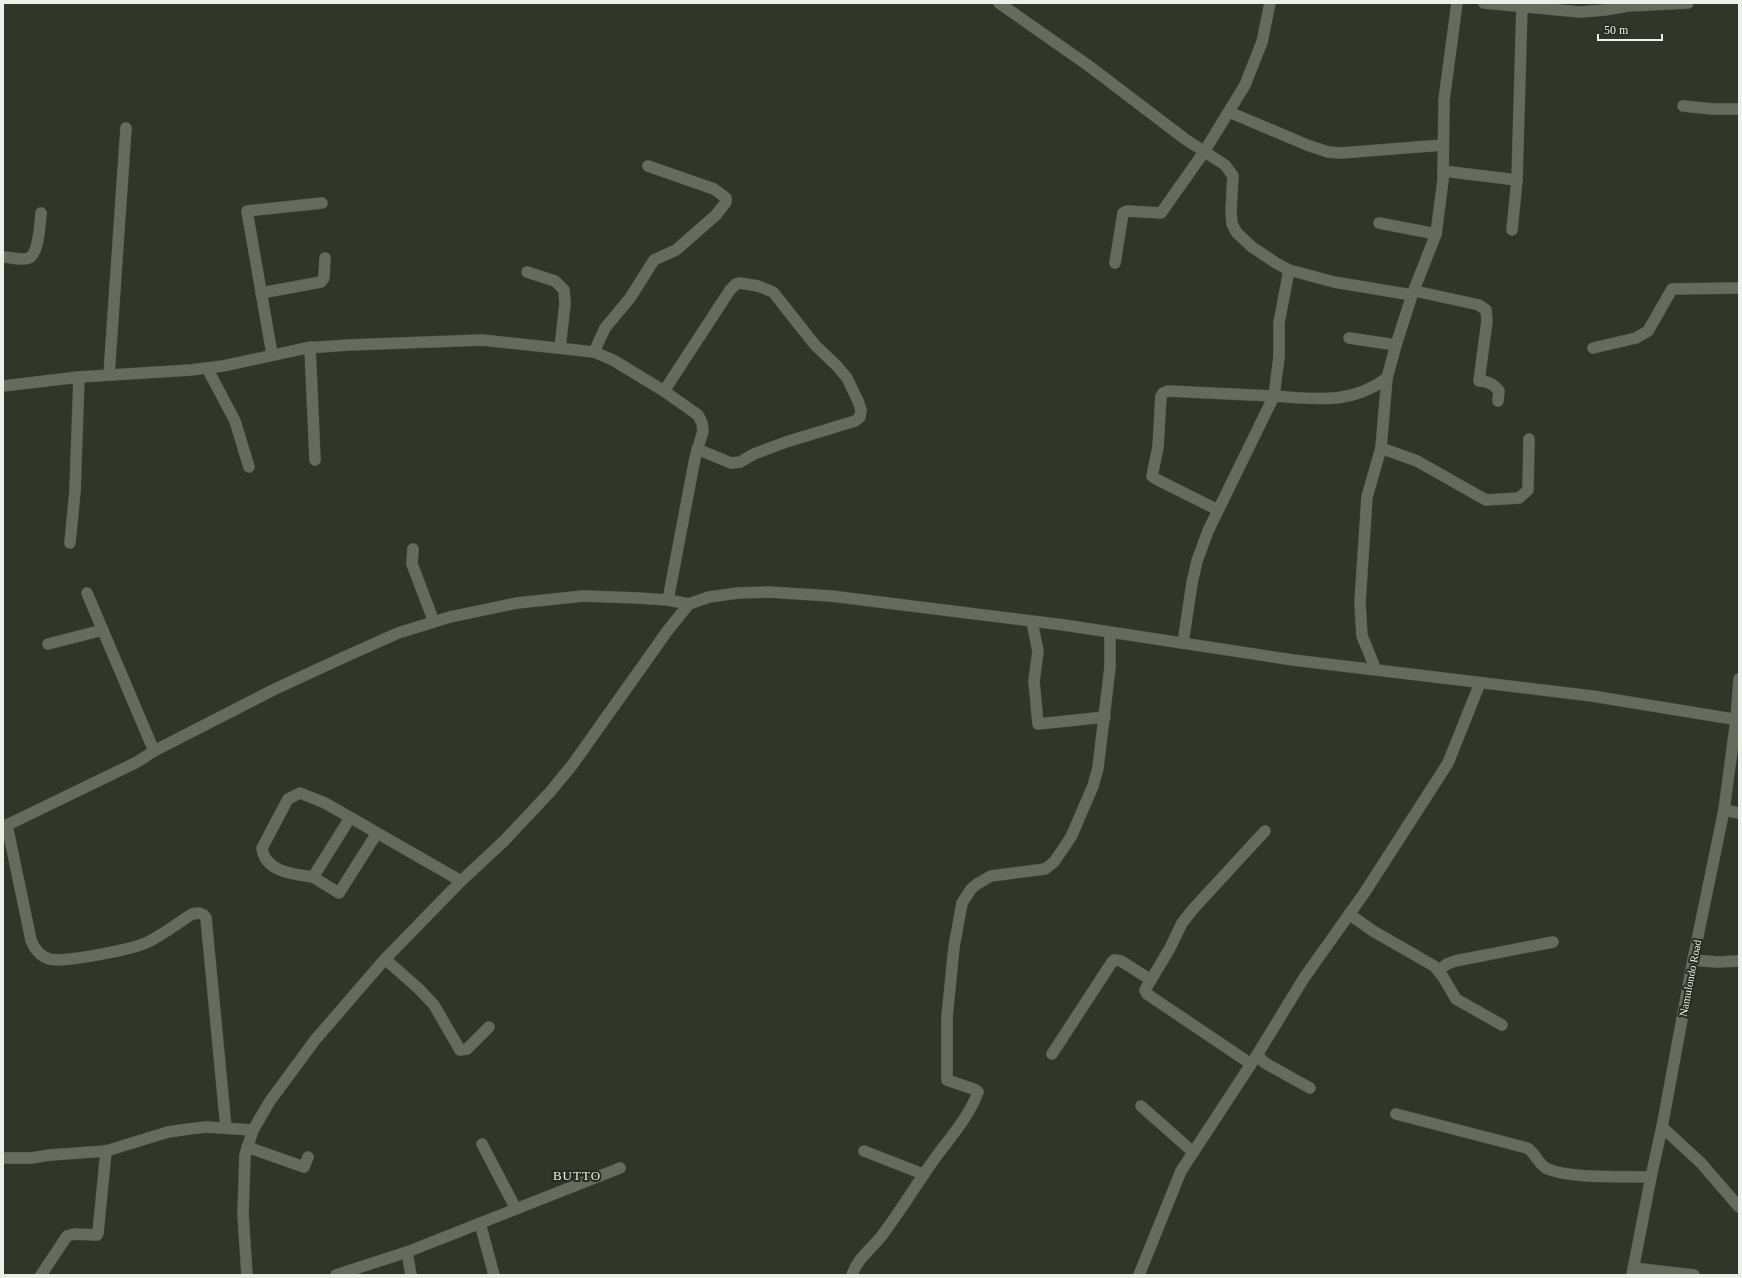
<svg xmlns="http://www.w3.org/2000/svg" width="1742" height="1278" viewBox="0 0 1742 1278" font-family="'Times New Roman',serif">
<style>
.lines{fill:none;stroke-linecap:round;stroke-linejoin:round}
.minor-casing{stroke:#50554a;stroke-width:12}
.minor{stroke:#656c5e;stroke-width:11}
.labels{text-anchor:middle;stroke-width:4;stroke-linejoin:round;paint-order:stroke}
.street-label{font-size:11px;fill:#ecf0e8;stroke:#272c21}
.quarter-label{font-size:13px;letter-spacing:1px;fill:#ecf0e8;stroke:#272c21}
</style>
<rect width="100%" height="100%" fill="#31362a"/>
<g class="lines">
<defs>
<g id="minor">
<path d="M999 3 1089 66 1185 139 1225 165 1233 176 1231 211 1232 224 1237 233 1252 247 1276 263 1289 270 1334 282 1412 295"/>
<path d="M1484 3 1580 12 1605 10 1628 6 1688 3"/>
<path d="M1683 106 1713 109H1739"/>
<path d="M1229 112 1307 145 1328 152 1341 153 1443 145"/>
<path d="M1443 171 1517 180"/>
<path d="M1379 223 1436 234"/>
<path d="M1512 230 1517 180 1522 5"/>
<path d="M3 257C10 257 22 261 29 258 39 253 40 223 41 213"/>
<path d="M1115 263 1123 213 1127 211 1161 213 1204 152 1245 85 1262 42 1270 3"/>
<path d="M527 272 555 281 564 290 565 304 560 348"/>
<path d="M1415 291 1479 305 1486 310 1487 321 1479 381C1488 381 1494 384 1499 391L1498 401"/>
<path d="M261 293 321 282 324 278 325 258"/>
<path d="M1349 338 1396 345"/>
<path d="M310 347 315 460"/>
<path d="M1593 348 1636 338 1648 331 1672 289 1739 288"/>
<path d="M594 352 605 328 630 298 654 260 676 250 716 215 726 202V198L714 189 648 166"/>
<path d="M272 354 247 211 322 203"/>
<path d="M207 368 235 421 249 467"/>
<path d="M109 375 126 128"/>
<path d="M3 386 79 377 191 370 223 366 306 348 349 345 482 340 594 352 613 360 664 391 698 415 702 423 703 431 695 458 668 600"/>
<path d="M664 391 730 290 736 284 740 283 758 286 773 292 815 345 837 366 847 378 858 401 861 410 860 417 855 421 786 442 754 454 740 462 731 463 697 449"/>
<path d="M1381 448 1417 461 1486 500 1519 498 1528 490 1529 439"/>
<path d="M1218 510 1156 479 1152 476 1158 447 1161 396 1163 393 1168 391 1274 396 1279 357V323L1289 270"/>
<path d="M70 543 75 491 79 377"/>
<path d="M413 549 412 564 434 622"/>
<path d="M1032 622 1038 651 1034 681 1038 724 1105 717"/>
<path d="M1183 643 1192 583 1197 561 1208 531 1274 396C1315 399 1351 405 1387 378L1396 345 1412 295 1436 234 1443 180 1444 100 1457 3"/>
<path d="M48 644 103 630"/>
<path d="M1376 670 1362 636 1360 602 1367 497 1381 448 1387 378"/>
<path d="M154 751 275 689 340 659 398 633 450 617 517 603 583 596 638 598 668 600 689 604"/>
<path d="M1724 810 1739 813"/>
<path d="M350 818 313 877 339 893 377 833"/>
<path d="M7 825 31 940C34 948 40 956 49 959 64 963 134 949 148 942 164 934 178 923 192 914L199 913 204 915 206 918 226 1128"/>
<path d="M3 827 137 762 154 751 87 593"/>
<path d="M313 877C293 874 265 872 262 848L288 799 300 793 325 803 461 881"/>
<path d="M1349 914 1373 931 1434 966 1443 977 1456 999 1502 1025"/>
<path d="M385 959 419 989 434 1005 460 1050 467 1049 489 1027"/>
<path d="M1693 960 1717 962 1739 961"/>
<path d="M1439 970 1447 964 1455 961 1553 942"/>
<path d="M1052 1054 1112 962 1114 960 1121 961 1151 980"/>
<path d="M1257 1055 1265 1063 1310 1088"/>
<path d="M1251 1064 1147 994 1145 990 1170 948 1182 923 1194 908 1265 831"/>
<path d="M1141 1106 1193 1152"/>
<path d="M1396 1114 1527 1148C1536 1153 1538 1165 1548 1169 1571 1179 1625 1176 1651 1177"/>
<path d="M1662 1127 1701 1163 1739 1207"/>
<path d="M482 1144 516 1209"/>
<path d="M247 1147 304 1167 308 1157"/>
<path d="M864 1151 923 1174"/>
<path d="M3 1158H31L50 1155 106 1151 168 1132 189 1129 206 1127 253 1130"/>
<path d="M480 1223 494 1275"/>
<path d="M407 1252 411 1275"/>
<path d="M1633 1268 1694 1275"/>
<path d="M41 1275 67 1236 74 1234 97 1235 98 1233 106 1151"/>
<path d="M247 1275 243 1214 245 1155 253 1130 270 1101 315 1040 385 959 461 881 504 841 550 792 573 764 668 630 689 604 709 597 738 593 768 592 831 596 1064 625 1293 660 1592 696 1739 720"/>
<path d="M336 1275 407 1252 620 1168"/>
<path d="M852 1275C858 1257 872 1249 883 1234 901 1210 916 1185 933 1161 949 1139 969 1117 978 1092L976 1090 947 1080V1017L954 947 962 903 971 889 977 884 991 876 1045 869 1054 862 1071 837 1093 786 1098 768 1110 667V633"/>
<path d="M1139 1275 1181 1171 1257 1055 1304 978 1365 892 1448 763 1480 683"/>
<path d="M1632 1275 1651 1177 1662 1127 1693 960 1724 810 1736 720 1739 679"/>
</g>
</defs>
<!-- minor casing -->
<use href="#minor" class="minor-casing"/>
<!-- minor -->
<use href="#minor" class="minor"/>
</g>
<g class="labels">
<!-- street labels -->
<g class="street-label">
<text transform="translate(1690 978) rotate(-79)" y="4">Namulondo Road</text>
</g>
<!-- quarter labels -->
<g class="quarter-label">
<text x="577" y="1180">BUTTO</text>
</g>
</g>
<!-- border -->
<rect width="1742" height="1278" fill="none" stroke="#ecf0e8" stroke-width="8"/>
<!-- scale -->
<path d="M1598 34v6h64v-6" fill="none" stroke="#ecf0e8" stroke-width="2"/>
<text x="1604" y="34" font-size="12" fill="#ecf0e8" stroke="#272c21" stroke-width="3" paint-order="stroke">50 m</text>
</svg>
